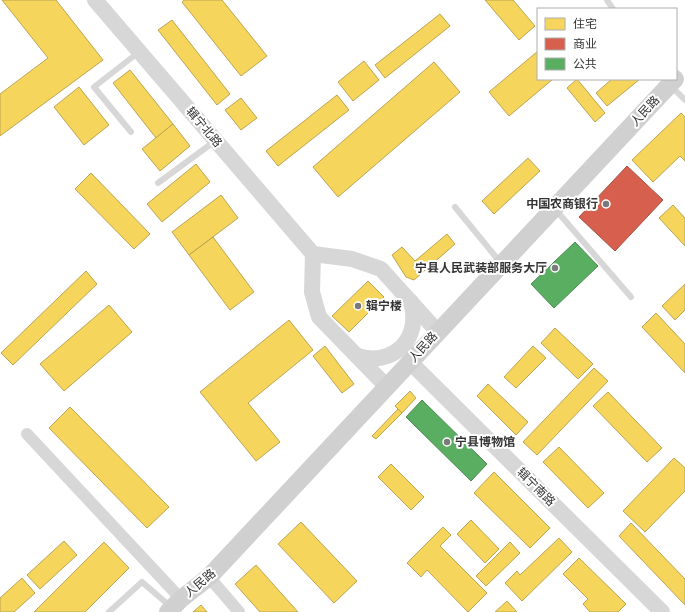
<svg xmlns="http://www.w3.org/2000/svg" width="685" height="612" viewBox="0 0 685 612" font-family="Roboto,'Noto Sans SC',sans-serif">
<style>
.homes{fill:#f6d55c;stroke:#bca450}
.shops{fill:#d6604d;stroke:#a55245}
.public{fill:#5aae61;stroke:#4e8953}
.lines{fill:none;stroke-linecap:round;stroke-linejoin:round}
.service{stroke:#d7d7d7;stroke-width:6}
.minor{stroke:#d7d7d7;stroke-width:12}
.tertiary{stroke:#d7d7d7;stroke-width:16}
.secondary{stroke:#d0d0d0;stroke-width:18}
.poi-dot{fill:#7a7a7a;stroke:#fff;stroke-width:1.5}
.labels{text-anchor:middle;stroke-width:4;stroke-linejoin:round;paint-order:stroke}
.street-label{font-size:12px;fill:#333;stroke:#fff}
.poi-label{font-size:12px;font-weight:bold;fill:#333;stroke:#fff;text-anchor:end}
</style>
<rect width="100%" height="100%" fill="#fff"/>
<!-- homes -->
<g class="homes">
<path d="M2 0H56L103 60 0 136V94L48 58Z"/>
<path d="M184 0H222L267 56 241 76 182 2Z"/>
<path d="M485 0H513L535 26 519 40Z"/>
<path d="M440 14 450 26 385 78 375 65Z"/>
<path d="M172 20 230 94 217 105 158 30Z"/>
<path d="M538 51V79H553L509 116 489 92Z"/>
<path d="M364 61 379 80 353 101 338 82Z"/>
<path d="M434 62 460 92 338 197 313 167Z"/>
<path d="M130 70 173 124 156 138 113 83Z"/>
<path d="M577 79 605 113 595 122 567 88Z"/>
<path d="M612 79H640L607 106 596 93Z"/>
<path d="M79 87 109 125 84 145 54 107Z"/>
<path d="M337 95 349 110 278 166 266 151Z"/>
<path d="M241 98 257 118 241 130 225 110Z"/>
<path d="M681 113 685 117V161L680 156 653 182 632 160Z"/>
<path d="M173 124 190 146 160 171 142 149Z"/>
<path d="M528 158 540 171 494 214 482 201Z"/>
<path d="M196 164 210 182 162 222 147 204Z"/>
<path d="M91 173 150 234 134 249 75 189Z"/>
<path d="M221 195 238 218 189 255 172 232Z"/>
<path d="M673 205 685 218V246L659 218Z"/>
<path d="M447 234 455 244 414 280 406 277 392 255 402 247 415 261Z"/>
<path d="M213 237 254 292 230 310 189 255Z"/>
<path d="M86 271 97 284 13 365 1 353Z"/>
<path d="M368 281 384 297 349 332 332 316Z"/>
<path d="M685 284V310L675 320 662 306Z"/>
<path d="M109 305 132 332 64 391 40 364Z"/>
<path d="M656 313 685 344V373L642 327Z"/>
<path d="M289 320 313 350 248 403 280 442 256 461 200 392Z"/>
<path d="M555 328 593 364 578 379 541 343Z"/>
<path d="M325 346 354 384 342 393 313 356Z"/>
<path d="M533 346 546 358 516 388 504 377Z"/>
<path d="M594 368 608 381 537 455 523 442Z"/>
<path d="M488 384 528 422 516 435 477 396Z"/>
<path d="M410 391 416 398 402 413 395 406Z"/>
<path d="M608 392 662 448 647 462 593 406Z"/>
<path d="M70 407 169 507 147 528 49 428Z"/>
<path d="M398 409 402 413 376 439 372 436Z"/>
<path d="M559 447 604 493 588 508 543 462Z"/>
<path d="M674 458 685 468V491L645 532 623 511Z"/>
<path d="M391 464 424 497 411 510 378 477Z"/>
<path d="M494 472 550 528 530 548 474 493Z"/>
<path d="M471 520 499 549 485 563 457 534Z"/>
<path d="M301 522 357 581 334 603 278 544Z"/>
<path d="M631 523 685 579V605L619 536Z"/>
<path d="M443 527 451 535 440 546 487 593 468 612 427 570 421 577 407 563Z"/>
<path d="M559 538 572 552 522 601 505 583 517 571 520 575Z"/>
<path d="M64 541 77 555 40 589 27 575Z"/>
<path d="M104 542 129 568 85 612H34Z"/>
<path d="M510 542 520 553 486 586 476 576Z"/>
<path d="M579 558 626 604 618 612H590L583 604 588 599 563 574Z"/>
<path d="M256 565 298 612H260L235 584Z"/>
<path d="M22 578 35 593 14 612H0V598Z"/>
<path d="M507 601 517 612H495Z"/>
<path d="M201 605 207 612H193Z"/>
</g>
<!-- shops -->
<path class="shops" d="M627 166 663 200 615 251 579 217Z"/>
<!-- public -->
<g class="public">
<path d="M575 242 598 266 554 308 531 284Z"/>
<path d="M422 400 487 464 471 481 406 417Z"/>
</g>
<g class="lines">
<!-- service -->
<g class="service">
<path d="M607 0 613 9"/>
<path d="M671 86 685 100"/>
<path d="M131 132 94 87 139 52"/>
<path d="M158 183 215 141"/>
<path d="M455 207 500 262"/>
<path d="M555 209 631 297"/>
<path d="M109 612 142 582 171 607"/>
</g>
<!-- minor -->
<g class="minor">
<path d="M27 434 181 599"/>
<path d="M209 577 239 612"/>
</g>
<!-- tertiary -->
<g class="tertiary">
<path d="M95 0 313 254"/>
<path d="M357 356C393 367 422 339 411 302"/>
<path d="M410 362 662 612"/>
<path d="M387 387 319 317 312 292 313 254 352 259 381 269 437 331"/>
</g>
<!-- secondary -->
<path class="secondary" d="M168 612 181 599 209 577 675 79"/>
</g>
<!-- markers -->
<g class="poi-dot">
<circle cx="606" cy="204" r="4"/>
<circle cx="555" cy="268" r="4"/>
<circle cx="358" cy="306" r="4"/>
<circle cx="447" cy="442" r="4"/>
</g>
<g class="labels">
<!-- street labels -->
<g class="street-label">
<text transform="translate(645 111) rotate(-47)" y="4">人民路</text>
<text transform="translate(204 127) rotate(50)" y="4">辑宁北路</text>
<text transform="translate(423 347) rotate(-48)" y="4">人民路</text>
<text transform="translate(536 487) rotate(45)" y="4">辑宁南路</text>
<text transform="translate(200 583) rotate(-40)" y="4">人民路</text>
</g>
<!-- poi labels -->
<g class="poi-label">
<text x="598" y="208">中国农商银行</text>
<text x="547" y="272">宁县人民武装部服务大厅</text>
<text x="366" y="310" text-anchor="start">辑宁楼</text>
<text x="455" y="446" text-anchor="start">宁县博物馆</text>
</g>
</g>
<!-- legend -->
<rect x="537" y="8" width="140" height="72" fill="#ffffff" stroke="#adadad"/>
<rect x="545" y="18" width="20" height="12" fill="#f6d55c" stroke="#adadad"/>
<text x="573" y="28" font-size="12" fill="#333333">住宅</text>
<rect x="545" y="38" width="20" height="12" fill="#d6604d" stroke="#adadad"/>
<text x="573" y="48" font-size="12" fill="#333333">商业</text>
<rect x="545" y="58" width="20" height="12" fill="#5aae61" stroke="#adadad"/>
<text x="573" y="68" font-size="12" fill="#333333">公共</text>
</svg>
